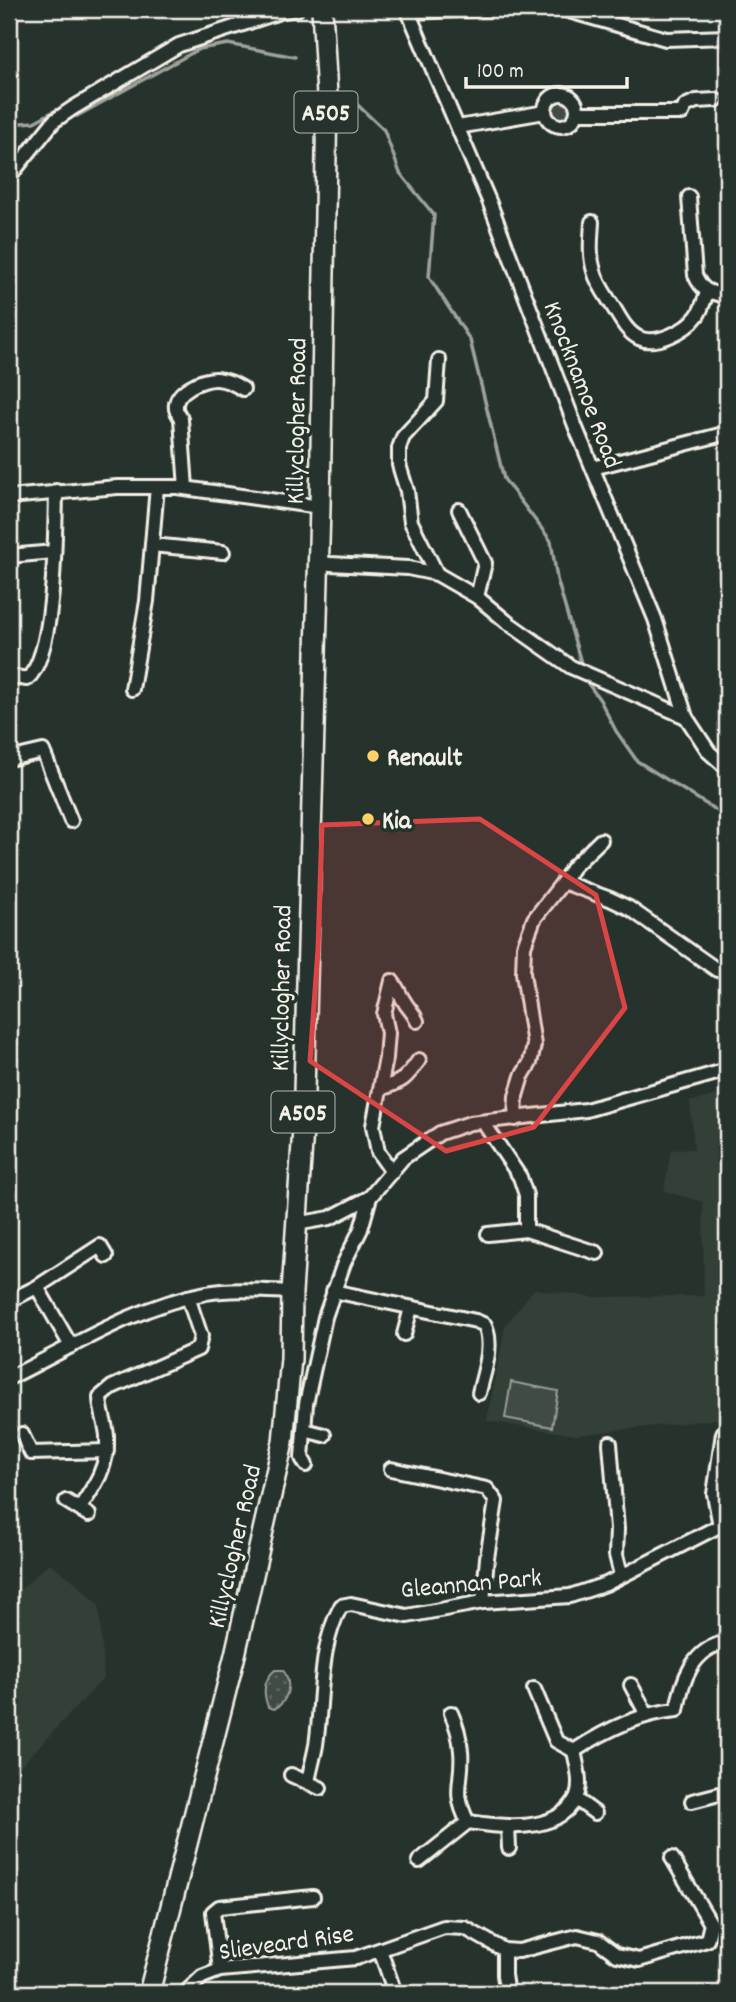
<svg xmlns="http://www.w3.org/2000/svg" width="736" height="2002" viewBox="0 0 736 2002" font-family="Dekko,sans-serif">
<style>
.built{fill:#333f39}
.grass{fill:url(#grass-tufts);stroke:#9a9e96;stroke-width:2}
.forest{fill:url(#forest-crowns);stroke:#9a9e96;stroke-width:2}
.park{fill:url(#park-dots);stroke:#9a9e96;stroke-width:2}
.pitch{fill:#414b45;stroke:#9a9e96;stroke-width:2}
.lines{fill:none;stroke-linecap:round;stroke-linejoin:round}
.stream{stroke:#9fa39b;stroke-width:3.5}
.minor-casing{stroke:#f4f1e8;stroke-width:18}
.highway-casing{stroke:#f4f1e8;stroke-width:24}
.minor{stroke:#26332d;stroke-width:12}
.highway{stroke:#26332d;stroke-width:19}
.marked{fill:#da4645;fill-opacity:0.2;stroke:#da4645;stroke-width:5;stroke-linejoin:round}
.poi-dot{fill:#ffd166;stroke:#26332d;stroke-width:2.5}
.labels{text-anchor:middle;stroke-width:7;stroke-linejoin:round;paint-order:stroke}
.shield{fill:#26332d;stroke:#b6b8b0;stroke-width:2}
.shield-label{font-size:24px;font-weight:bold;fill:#f4f1e8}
.street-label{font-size:26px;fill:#f4f1e8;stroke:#26332d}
.poi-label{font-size:26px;font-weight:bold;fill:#f4f1e8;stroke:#26332d;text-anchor:start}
</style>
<defs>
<pattern id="grass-tufts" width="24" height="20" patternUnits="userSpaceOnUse" patternTransform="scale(1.75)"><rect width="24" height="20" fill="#414b45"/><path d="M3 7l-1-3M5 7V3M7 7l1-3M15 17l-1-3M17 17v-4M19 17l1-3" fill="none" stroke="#5d6560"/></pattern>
<pattern id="forest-crowns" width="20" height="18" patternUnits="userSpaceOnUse" patternTransform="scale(1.75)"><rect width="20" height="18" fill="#414b45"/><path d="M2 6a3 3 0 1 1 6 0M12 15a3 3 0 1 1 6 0" fill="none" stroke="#5d6560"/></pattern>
<pattern id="park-dots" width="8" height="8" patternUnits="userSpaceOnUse" patternTransform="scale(1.75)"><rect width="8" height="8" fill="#414b45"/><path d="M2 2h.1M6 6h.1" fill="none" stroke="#5d6560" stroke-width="1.8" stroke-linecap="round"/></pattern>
</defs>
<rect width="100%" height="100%" fill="#26332d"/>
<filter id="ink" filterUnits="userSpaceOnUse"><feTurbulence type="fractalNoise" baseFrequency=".0143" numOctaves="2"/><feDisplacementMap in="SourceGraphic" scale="14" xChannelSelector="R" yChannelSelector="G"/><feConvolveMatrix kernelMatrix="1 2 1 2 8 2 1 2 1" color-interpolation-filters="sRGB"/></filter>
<g filter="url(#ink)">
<!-- built -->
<g class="built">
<path d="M721 1094 727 1112V1418L575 1435 487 1421 505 1326 534 1289 592 1297 704 1296 703 1202 664 1191 671 1150 694 1149 690 1102Z"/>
<path d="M49 1563 74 1581 99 1605 104 1678 9 1778V1600Z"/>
</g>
<!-- grass -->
<path class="grass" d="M242 1662 193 1865 159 1993H157Z"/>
<!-- forest -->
<circle class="forest" cx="561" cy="110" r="11"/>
<!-- park -->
<path class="park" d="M275 1670H283C293 1683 288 1702 274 1709L268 1707C263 1694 263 1680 275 1670Z"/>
<!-- pitch -->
<path class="pitch" d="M511 1382 558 1391 552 1427 505 1418Z"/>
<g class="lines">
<!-- stream -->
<g class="stream">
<path d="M345 93 384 130 400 173 434 215 429 277 470 340 504 479 551 541 557 579 583 670"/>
<path d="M71 114 77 116 199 49 228 44 295 57"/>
<path d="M9 124 34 122 56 110 60 111"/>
<path d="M584 678 600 700 616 731 637 761 727 817"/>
</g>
<defs>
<g id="minor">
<path d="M407 9 489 201 576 428 655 619 686 717 709 752 727 768"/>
<path d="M562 9 666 39 727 37"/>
<path d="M408 12 489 9"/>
<circle cx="561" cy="110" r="16"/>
<path d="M578 113H682L685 106 696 101 716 100"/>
<path d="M458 127 545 112"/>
<path d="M9 177 54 121 73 108 179 45 283 11 297 9"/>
<path d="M689 197 695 275C703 293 710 292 727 296"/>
<path d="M592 222C591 239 589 255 594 271 597 283 605 294 612 305 619 316 626 332 639 338 656 346 686 331 697 316 702 310 704 299 708 291"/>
<path d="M593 468 727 433"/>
<path d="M186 488 181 419C180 416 177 413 176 409 173 391 203 378 217 379 228 380 235 384 243 389"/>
<path d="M9 497 117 487H177L320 507"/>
<path d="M459 510 485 563 477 597"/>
<path d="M152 545 223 552"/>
<path d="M9 556 54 552"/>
<path d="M317 561 330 564 408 568 437 574 477 597 507 622 571 667 686 717"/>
<path d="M437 574 411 522 407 491 399 465V448L403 437 436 401 439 360"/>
<path d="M9 676 27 679C56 655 55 531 56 491"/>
<path d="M132 689 147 601 157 487"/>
<path d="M9 759 43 751 71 821"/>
<path d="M563 882 573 867 601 840"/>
<path d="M380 1089C402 1082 406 1079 419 1060"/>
<path d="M515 1119 516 1096 522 1076 530 1063 534 1045 523 973 524 946 534 919 563 882 610 899 629 908 717 970"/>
<path d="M483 1122 520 1177 526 1195V1230"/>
<path d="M392 1172 378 1152 373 1126 386 1058 388 1033 384 1014 392 981C398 988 399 994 404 1001 408 1009 413 1011 417 1021"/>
<path d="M296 1224 330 1218 370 1197 403 1158 440 1133 470 1123 586 1110 727 1070"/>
<path d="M488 1234 526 1230 597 1253"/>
<path d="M37 1287 100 1246 106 1256"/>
<path d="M333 1291 476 1321 485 1325C494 1347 484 1371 479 1393"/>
<path d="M9 1301 37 1287 71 1346"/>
<path d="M404 1334 411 1308"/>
<path d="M9 1378C72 1347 136 1306 206 1293 233 1288 265 1291 292 1292"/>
<path d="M304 1430 324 1435"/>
<path d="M22 1434 31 1453 107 1451"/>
<path d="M610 1443 617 1529 616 1555 621 1575"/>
<path d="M306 1465 302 1458 306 1404 325 1317 344 1263 361 1229 370 1197"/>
<path d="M391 1469 487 1489 496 1501 487 1558 483 1602"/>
<path d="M66 1501 89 1515"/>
<path d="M79 1509C95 1486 109 1465 107 1436 106 1423 100 1410 100 1397L112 1387 198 1349 201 1336 188 1297"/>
<path d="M720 1526 714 1494 723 1433"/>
<path d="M631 1685 647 1715"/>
<path d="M534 1689 556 1741 574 1751C604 1731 641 1713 677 1710 682 1680 693 1648 727 1642"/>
<path d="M451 1713C457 1726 460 1737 461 1751 464 1781 451 1790 468 1822"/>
<path d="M291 1775 320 1788"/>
<path d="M308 1782C310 1770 314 1757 316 1745 323 1699 318 1648 341 1606L351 1604 407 1616 483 1602 570 1596 606 1584 727 1522"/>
<path d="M576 1799 595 1813"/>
<path d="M692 1801 727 1792"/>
<path d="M508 1826 509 1848"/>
<path d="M419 1861 468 1822C501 1827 554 1834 575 1800 583 1786 577 1766 574 1751"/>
<path d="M380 1950 395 1993"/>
<path d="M504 1950V1975L507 1993"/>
<path d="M220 1970 213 1912 219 1907 313 1897"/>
<path d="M185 1993 202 1977 220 1970 356 1958 444 1927 465 1928 504 1950 519 1951 577 1936 598 1941 617 1955 639 1960 707 1940 711 1924 672 1858"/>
</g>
<path id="highway" d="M149 1993 235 1655 283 1442 291 1359 292 1292 303 1129 320 507 327 95 322 9"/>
</defs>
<!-- minor casing -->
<use href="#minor" class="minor-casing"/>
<!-- highway casing -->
<use href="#highway" class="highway-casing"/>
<!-- minor -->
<use href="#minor" class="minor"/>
<!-- highway -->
<use href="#highway" class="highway"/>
</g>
</g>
<!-- marked area -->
<path class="marked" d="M480 819 596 895 625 1008 534 1127 446 1151 310 1061 318 949 322 825Z"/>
<!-- markers -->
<g class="poi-dot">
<circle cx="373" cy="756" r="7"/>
<circle cx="368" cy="819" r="7"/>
</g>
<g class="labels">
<!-- shield labels -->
<g class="shield">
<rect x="294.5" y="91.5" width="63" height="41" rx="5"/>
<rect x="271.5" y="1091.5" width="63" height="41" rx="5"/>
</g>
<g class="shield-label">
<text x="326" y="120">A505</text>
<text x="303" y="1120">A505</text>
</g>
<!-- street labels -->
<g class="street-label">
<text transform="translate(584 384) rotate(69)" y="9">Knocknamoe Road</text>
<text transform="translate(295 421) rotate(-89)" y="9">Killyclogher Road</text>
<text transform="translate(280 988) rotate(-89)" y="9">Killyclogher Road</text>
<text transform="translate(233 1546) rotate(-77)" y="9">Killyclogher Road</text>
<text transform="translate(471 1582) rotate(-5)" y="9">Gleannan Park</text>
<text transform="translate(286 1941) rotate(-8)" y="9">Slieveard Rise</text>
</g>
<!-- poi labels -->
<g class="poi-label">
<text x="387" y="765">Renault</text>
<text x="382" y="828">Kia</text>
</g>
</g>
<!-- margin -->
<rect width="736" height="2002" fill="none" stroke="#26332d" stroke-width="35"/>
<rect x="18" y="18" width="701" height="1967" fill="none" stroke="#f4f1e8" stroke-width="2.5" filter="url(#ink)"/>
<!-- scale -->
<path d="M466 77v10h161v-10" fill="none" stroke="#f4f1e8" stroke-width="3.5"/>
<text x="477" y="77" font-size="21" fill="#f4f1e8" stroke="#26332d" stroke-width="5" paint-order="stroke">100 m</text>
</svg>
